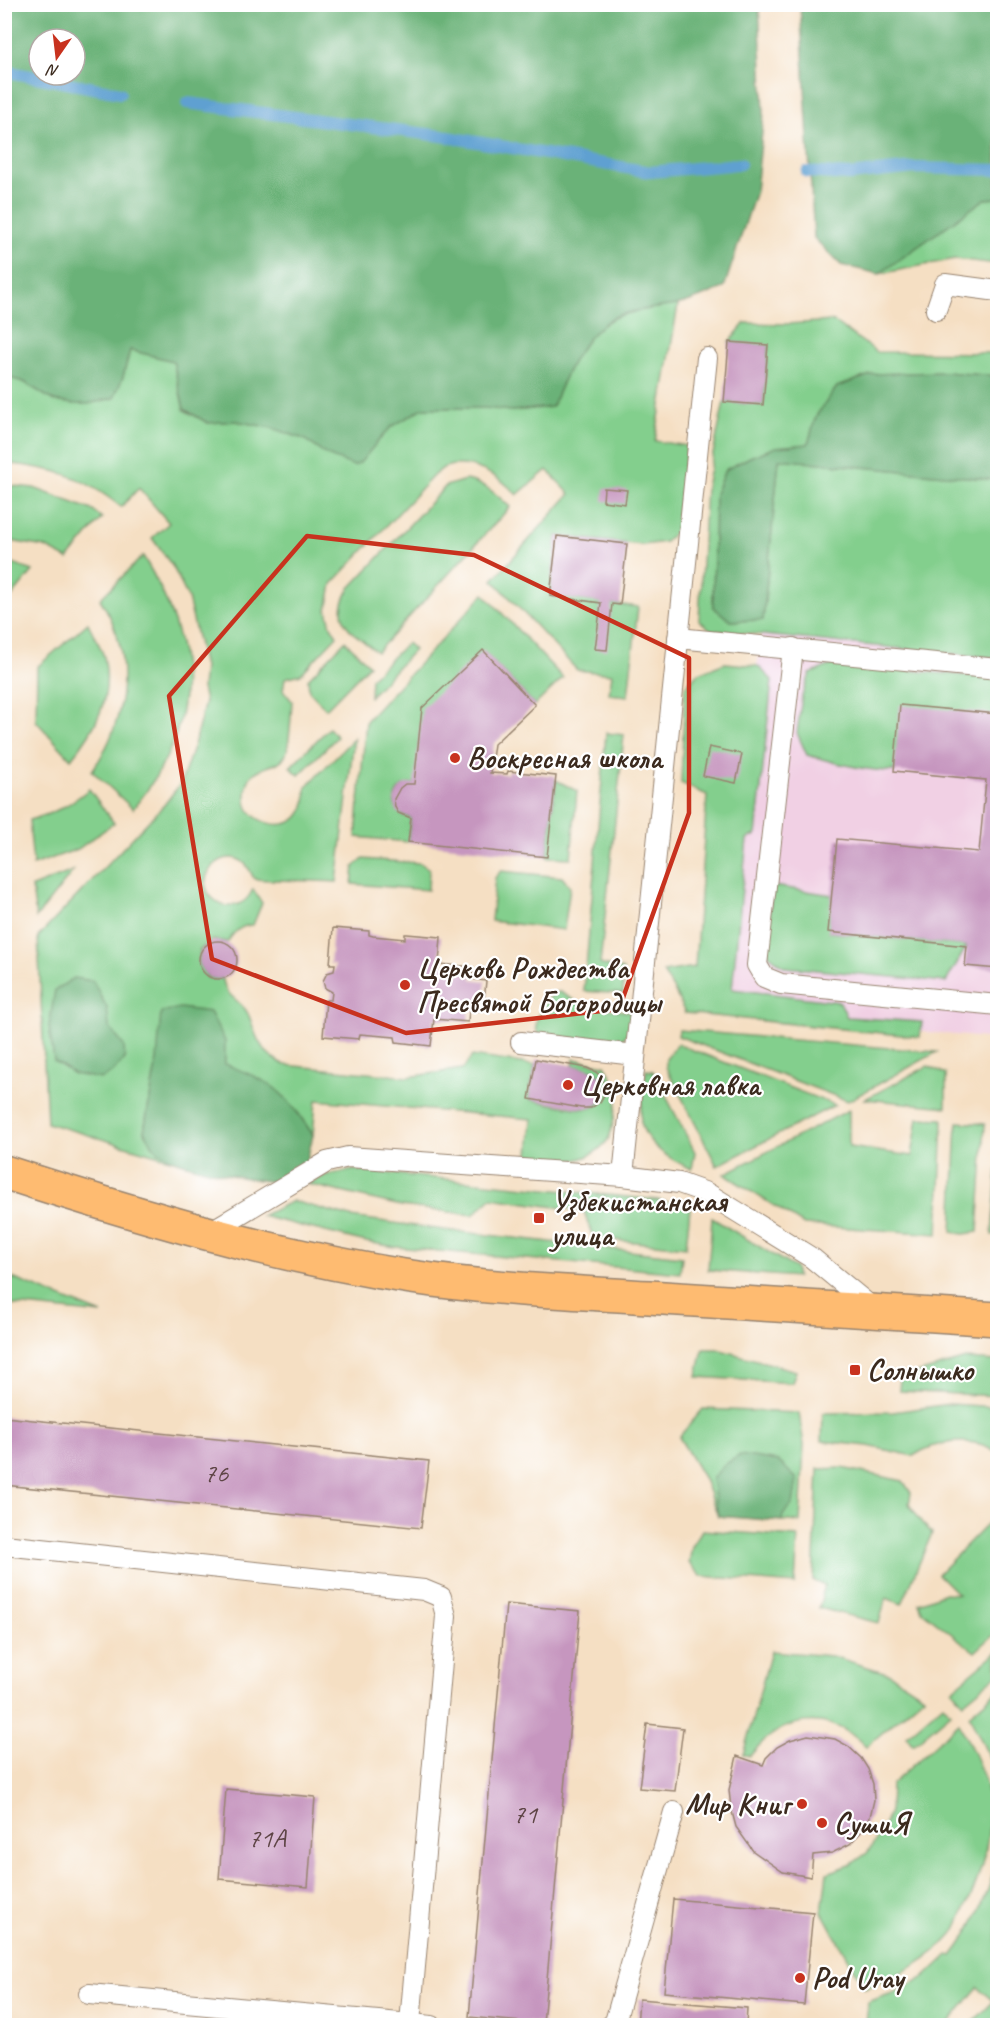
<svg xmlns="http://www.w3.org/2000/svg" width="1002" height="2030" viewBox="0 0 1002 2030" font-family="Caveat,sans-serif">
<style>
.built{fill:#f1d0e4}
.green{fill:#83cf8d;stroke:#5f7c56;stroke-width:1.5}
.forest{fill:#6ab278;stroke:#526e4b;stroke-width:1.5;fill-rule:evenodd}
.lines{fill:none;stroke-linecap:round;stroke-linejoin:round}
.stream{stroke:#5ea0d1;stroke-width:12}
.building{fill:#c696bf}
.lane-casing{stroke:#988470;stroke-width:22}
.primary-casing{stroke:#988470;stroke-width:36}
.lane{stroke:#fff;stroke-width:20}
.primary{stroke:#febb71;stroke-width:33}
.marked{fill:none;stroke:#c8321e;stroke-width:4.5;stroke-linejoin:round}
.poi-dot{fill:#c8321e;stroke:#fff;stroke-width:2}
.labels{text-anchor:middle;stroke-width:4.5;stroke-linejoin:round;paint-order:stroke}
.number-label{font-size:27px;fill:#5e4546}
.poi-label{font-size:30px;font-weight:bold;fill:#3b2a1e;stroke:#fff;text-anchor:start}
</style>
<rect width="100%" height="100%" fill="#fff"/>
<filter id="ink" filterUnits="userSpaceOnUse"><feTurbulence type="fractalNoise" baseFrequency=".0167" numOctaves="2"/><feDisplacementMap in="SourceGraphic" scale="12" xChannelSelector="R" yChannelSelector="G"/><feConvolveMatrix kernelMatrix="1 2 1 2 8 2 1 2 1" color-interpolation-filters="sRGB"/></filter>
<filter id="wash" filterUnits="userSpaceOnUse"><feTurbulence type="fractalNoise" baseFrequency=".008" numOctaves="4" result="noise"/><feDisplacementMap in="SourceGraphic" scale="24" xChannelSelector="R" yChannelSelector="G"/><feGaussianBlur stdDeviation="1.35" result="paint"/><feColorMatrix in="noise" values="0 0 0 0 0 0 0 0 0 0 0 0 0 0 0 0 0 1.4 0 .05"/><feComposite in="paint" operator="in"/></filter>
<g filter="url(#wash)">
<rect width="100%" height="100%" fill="#f5dfc3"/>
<!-- built -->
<path class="built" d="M779 459 997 480V1039L721 1012Z"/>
<!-- green -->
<g class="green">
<path d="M997 198V264L955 259 879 274 985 199Z"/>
<path d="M678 305 655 441 687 446 675 532 665 542 643 545 557 536 550 596 638 607 628 696 609 694 612 674 577 670 493 580 570 494 547 470 517 495C501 477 470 458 445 467 441 469 437 473 434 475L332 584 327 610 331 626 337 636 301 674 285 678 283 690 292 701C291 713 290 748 285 756 275 773 244 759 246 800 247 823 287 834 300 814 306 806 306 796 306 787L354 738 337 882C309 880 282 881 254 879 252 875 250 870 247 866 226 841 187 881 216 901 220 904 223 906 228 906 241 906 248 900 253 889L262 903 253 925C242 925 233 932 228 942L212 940 200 950 199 965 208 978 223 979C225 995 236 998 245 1009 249 1014 251 1021 253 1027 259 1046 267 1056 285 1065L408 1077 463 1069 472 1056 535 1065 529 1099C544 1102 577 1111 590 1108 607 1104 610 1081 596 1072 589 1067 580 1067 573 1066L574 1059 605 1065C618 1085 619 1096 614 1119 612 1126 611 1136 607 1141 587 1166 557 1164 529 1155L532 1119 316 1100 313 1135 299 1114 277 1090 259 1079 157 1060 144 1131 157 1150 187 1164 47 1123 38 937 164 805 181 783 194 745 205 702 202 688 204 667 188 598 173 567 152 538 169 523 139 488 121 507C80 474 56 469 5 463V410L10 391 5 376 24 382 54 401 123 377 130 350 173 361 184 410 208 423 236 421 272 428 304 439 327 455 379 440 391 427 423 408H485L512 411 552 407C565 376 579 338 610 320 620 313 664 306 678 305Z"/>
<path d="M833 321 877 352 997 353V376L945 372 873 374 837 387 816 416 808 445 776 447 750 457 725 470 715 494 713 607 731 621 763 620 779 459 997 480V658L711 630 699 620 706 487 724 402 763 405 768 346 729 342 745 323 787 324Z"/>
<path d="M465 480C485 483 495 493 510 507L377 652C353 632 329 622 350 588L446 486Z"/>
<path d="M4 485 34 488 92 510 102 518 68 559 45 547 5 540Z"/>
<path d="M143 556C198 647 202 724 133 809L92 771C128 720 135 652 100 599Z"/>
<path d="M5 561 33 571 5 605 4 561Z"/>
<path d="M484 594 563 678 535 705 483 651 414 784 404 785C389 796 392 814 411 818L408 842 356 837 366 721Z"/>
<path d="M88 623C93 634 101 646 104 657 113 698 96 729 71 759L36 721 37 667Z"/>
<path d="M345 641 369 665 326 709 309 691 308 679Z"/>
<path d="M407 643 414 650 370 696 371 678Z"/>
<path d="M725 663 758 666 772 680 756 835 747 839 732 989 840 1002 847 1017 922 1022 920 1037 685 1013 675 992 663 972 695 967 707 795 681 783 685 687 697 674Z"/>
<path d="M833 664 997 678V714L894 771C864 771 836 763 807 755L797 733 802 696 810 674Z"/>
<path d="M329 728 337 737 299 775 290 767Z"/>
<path d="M606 733 624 735 600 964 623 970V994L584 991Z"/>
<path d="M556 780 577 791 571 858 547 857Z"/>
<path d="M89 789 114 823 78 849 33 865 29 820C53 814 70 805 89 789Z"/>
<path d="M362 859 420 863 429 869 428 890 352 884 354 867Z"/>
<path d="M73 871 36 918 32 887Z"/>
<path d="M501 871 562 877 570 887 564 930 491 921 495 878Z"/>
<path d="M773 886 832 895 829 932 967 946 946 982 785 967 768 954 766 936Z"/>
<path d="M560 992 582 1005 632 1012 631 1027 624 1038 610 1045 539 1036C530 1020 544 1006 553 993Z"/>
<path d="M679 1030 937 1052 848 1101 678 1036Z"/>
<path d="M677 1044 835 1105 717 1166 666 1067V1059Z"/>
<path d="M928 1066 946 1074V1107L865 1099Z"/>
<path d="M646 1070 653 1071 695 1152 692 1169C671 1160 647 1147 641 1122 639 1113 645 1082 646 1070Z"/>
<path d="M849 1110V1147L912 1156 918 1118 943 1119 938 1234 804 1225 724 1174Z"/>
<path d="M957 1122 985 1124 978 1232 964 1234 952 1232Z"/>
<path d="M354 1170 658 1200 690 1208 686 1247 593 1238 584 1211 491 1198 473 1215 401 1206 307 1184 327 1175Z"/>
<path d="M997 1171 998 1173 997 1235H992Z"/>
<path d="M293 1201 351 1217 444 1230 682 1257 680 1273 395 1247 366 1242 261 1216Z"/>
<path d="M712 1218 795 1268 797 1277 708 1270Z"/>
<path d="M4 1275H5L102 1314 5 1304Z"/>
<path d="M703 1349H717L796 1371 792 1383 697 1377Z"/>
<path d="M966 1359 997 1361V1396L899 1391 900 1378Z"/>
<path d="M949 1404 997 1407V1452C973 1435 936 1441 913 1456L868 1446 822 1441 823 1413 893 1412Z"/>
<path d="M703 1409 799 1413 804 1445 800 1522 718 1516 704 1479 679 1437Z"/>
<path d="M842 1468 903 1481 911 1493 909 1504 922 1523 932 1533 902 1604 886 1598 879 1623 819 1608 825 1585 813 1581 818 1469Z"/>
<path d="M997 1514 998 1611 993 1616 997 1620V1632L975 1652 922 1611 919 1603 945 1593 958 1594 938 1574Z"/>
<path d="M702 1530 798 1537 795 1584 701 1576 689 1563 692 1547Z"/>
<path d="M771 1651 832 1656 890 1674 924 1696 866 1747C829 1709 782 1715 750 1756L743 1755Z"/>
<path d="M997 1652V1675L963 1703 952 1690Z"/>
<path d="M997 1691V1759L991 1761 969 1715Z"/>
<path d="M943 1704 951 1713 913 1745 906 1736Z"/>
<path d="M959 1723C968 1742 979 1761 985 1782 997 1825 982 1875 963 1914 960 1920 957 1929 953 1934 930 1961 897 1977 864 1988L822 1912 827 1873 850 1865 867 1853 881 1833 890 1811 891 1785Z"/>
<path d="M997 1860V2025H970L994 2001 978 1987 947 2025H866L868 2002 895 1992 925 1977 948 1955 952 1956C975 1927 988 1895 997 1860Z"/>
</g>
<!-- forest -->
<g class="forest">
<path d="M5 4 759 5 764 113 756 191 724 288C709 293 692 302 676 305 660 308 622 311 609 320 579 340 565 375 552 407L512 411 485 408H423L391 427 379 440 360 463 354 466 327 455 304 439 272 428 236 421 208 423 184 409 173 361 130 350 123 377 114 398 88 404H73L54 401 24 382 6 377 10 391 5 410ZM39 39H75V75H39Z"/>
<path d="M800 5H997V198L985 199 879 274 841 265 814 238Z"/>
<path d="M945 372 997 376V480L779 459 763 620 731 621 713 607 715 494 725 470 750 457 776 447 808 444 816 416 837 387 873 374Z"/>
<path d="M74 978 93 981 107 1008 109 1027 124 1046 125 1059 113 1072 101 1079 74 1074 54 1061 49 1026 55 990Z"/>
<path d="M180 1008 210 1012 225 1041V1064C242 1071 262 1078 277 1090 291 1102 302 1119 313 1135L306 1164 282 1183C252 1180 181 1168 158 1151 152 1146 148 1137 144 1131L157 1060 161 1012Z"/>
<path d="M740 1455 778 1461 797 1479 793 1504 783 1515 782 1521 718 1516 712 1479 724 1465Z"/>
</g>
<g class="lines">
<!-- stream -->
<g class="stream">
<path d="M4 71 120 93"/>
<path d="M187 103 442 136 650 172 740 164"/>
<path d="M807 172 849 175 915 168 998 170"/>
</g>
</g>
<g id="blocks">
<!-- building -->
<g class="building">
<path d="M729 342 768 345 763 405 724 402Z"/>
<path d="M604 488 627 490 625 504 603 501Z"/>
<path d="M557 536 627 544 620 605 612 604 607 650 595 649 601 603 550 596Z"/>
<path d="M483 650 535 705 494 744 490 773 507 774 508 771 556 776 547 857 408 842 411 818 398 813 395 807 394 799 400 788 405 784H414L422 708Z"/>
<path d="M900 705 998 714V969L965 966 967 946 828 932 837 839 979 852 986 780 894 771Z"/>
<path d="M709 747 742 754 736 783 703 776Z"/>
<path d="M333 928 369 931V935L373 936 405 939V934H407L441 937 439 964 473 967 472 979 486 981 483 1011 469 1010 468 1022 434 1019 431 1046 396 1042 395 1037 360 1034 359 1039 323 1036 326 1000H331L332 992 325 988 323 981 327 973 334 971 335 964H330Z"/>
<circle cx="218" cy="960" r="19"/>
<path d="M536 1059 587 1068 596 1072 603 1079 606 1091 600 1102 591 1108H581L529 1099Z"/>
<path d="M4 1417 429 1461 421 1528 4 1485Z"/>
<path d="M506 1604 580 1611 543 2024 469 2017Z"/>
<path d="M647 1724 683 1728 675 1791 639 1788Z"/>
<path d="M808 1735 835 1739 848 1746 861 1758 868 1769 873 1784 874 1800 870 1817 861 1832 850 1844 832 1853 813 1855 811 1877 783 1872 753 1851 736 1827 731 1808 729 1790 737 1756 763 1765 766 1758 777 1747 790 1740Z"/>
<path d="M226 1789 315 1797 308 1887 219 1879Z"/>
<path d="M673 1899 813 1912 804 2005 664 1992Z"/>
<path d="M639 1999 747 2008 746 2026H637Z"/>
</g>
</g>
</g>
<g filter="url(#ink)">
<use href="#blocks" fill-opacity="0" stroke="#988470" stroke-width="1.5"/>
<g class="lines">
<defs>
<g id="lane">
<path d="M936 310 945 284 998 291"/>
<path d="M678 638 998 669"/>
<path d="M793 648 757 965 764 977 781 984 998 1005"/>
<path d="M521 1042 635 1055"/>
<path d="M623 1176 707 358"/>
<path d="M208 1233 327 1162 348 1157 623 1176 679 1183 707 1193 812 1258 875 1310"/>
<path d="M4 1545 424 1590 441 1597 446 1616 410 2023"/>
<path d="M89 1994 432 2026"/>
<path d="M610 2026 615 2022 674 1812"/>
</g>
<path id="primary" d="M4 1172C137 1215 273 1256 411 1277 490 1289 570 1292 649 1297 765 1305 881 1312 998 1319"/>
</defs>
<!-- lane casing -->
<use href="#lane" class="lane-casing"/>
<!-- primary casing -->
<use href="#primary" class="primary-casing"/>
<!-- lane -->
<use href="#lane" class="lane"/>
<!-- primary -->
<use href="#primary" class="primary"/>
</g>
</g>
<!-- marked area -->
<path class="marked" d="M307 536 474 555 689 658V813L619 1009 406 1033 212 959 169 696Z"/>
<!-- markers -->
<g class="poi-dot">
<circle cx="455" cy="758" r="6"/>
<circle cx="405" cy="985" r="6"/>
<circle cx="568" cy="1085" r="6"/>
<rect x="533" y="1212" width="12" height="12" rx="3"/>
<rect x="849" y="1364" width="12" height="12" rx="3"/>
<circle cx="802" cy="1804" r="6"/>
<circle cx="822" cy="1823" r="6"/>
<circle cx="800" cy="1978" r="6"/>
</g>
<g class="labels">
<!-- number labels -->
<g class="number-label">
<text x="216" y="1482">76</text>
<text x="525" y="1823">71</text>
<text x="267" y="1847">71А</text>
</g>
<!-- poi labels -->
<g class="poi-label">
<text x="467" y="768">Воскресная школа</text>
<text x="417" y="978">Церковь Рождества<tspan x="417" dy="34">Пресвятой Богородицы</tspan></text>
<text x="580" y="1095">Церковная лавка</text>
<text x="551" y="1211">Узбекистанская<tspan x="551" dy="34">улица</tspan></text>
<text x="867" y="1380">Солнышко</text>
<text x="790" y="1814" text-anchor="end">Мир Книг</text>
<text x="834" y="1833">СушиЯ</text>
<text x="812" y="1988">Pod Uray</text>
</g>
</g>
<!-- margin -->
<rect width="1002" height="2030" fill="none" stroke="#fff" stroke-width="24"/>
<!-- north arrow -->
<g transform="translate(57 57) rotate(194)"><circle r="28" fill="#ffffff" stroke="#b1aaa5" stroke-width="1.5"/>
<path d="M0-4.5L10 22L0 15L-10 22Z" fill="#c8321e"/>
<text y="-9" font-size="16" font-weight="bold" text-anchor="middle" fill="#3b2a1e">N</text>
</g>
</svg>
